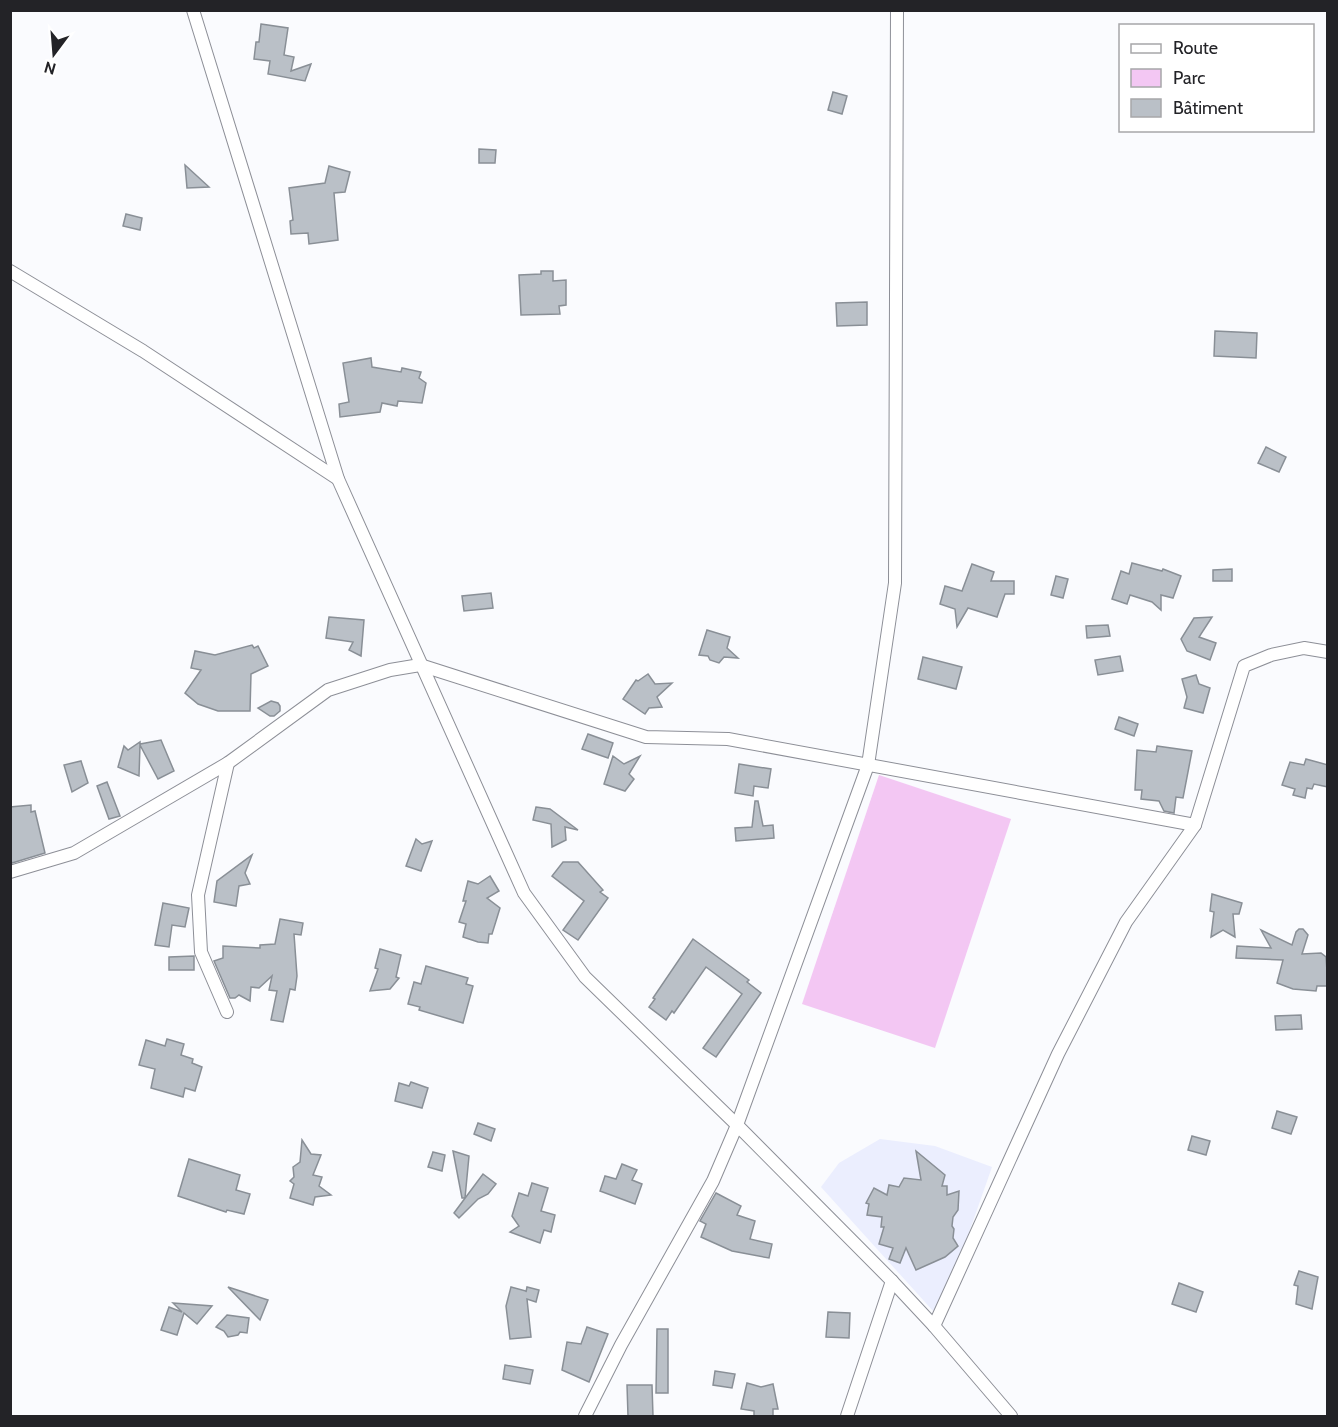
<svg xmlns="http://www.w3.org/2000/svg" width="1338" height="1427" viewBox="0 0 1338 1427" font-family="Cabin,sans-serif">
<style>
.built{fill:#ebeefe}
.green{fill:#f3c7f3}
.building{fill:#bac0c7;stroke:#898f96;stroke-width:1.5}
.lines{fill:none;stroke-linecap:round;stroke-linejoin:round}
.minor-casing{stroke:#8d8f97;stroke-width:14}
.minor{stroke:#fff;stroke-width:12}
</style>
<rect width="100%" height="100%" fill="#fafbfe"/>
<!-- built -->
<path class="built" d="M880 1139 935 1146 992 1167 959 1261 934 1312 821 1187 839 1163Z"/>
<!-- green -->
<path class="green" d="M879 775 1011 819 935 1048 802 1004Z"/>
<!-- building -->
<g class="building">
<path d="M261 24 288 28 284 55 294 57 291 71 311 64 305 81 268 74 270 61 254 59 256 42H259Z"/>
<path d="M833 92 847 96 842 114 828 110Z"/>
<path d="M479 149 496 150 495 163H479Z"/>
<path d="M185 165 209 187 187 188Z"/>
<path d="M329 166 350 172 345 192 334 193 338 240 309 244 308 233 291 234 290 221 293 220 289 188 325 183Z"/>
<path d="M126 214 142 218 140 230 123 226Z"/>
<path d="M541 271H553V281L566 280V305L559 306 560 314 521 315 519 275 541 274Z"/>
<path d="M867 302V325L837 326 836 303Z"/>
<path d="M1215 331 1257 333 1256 358 1214 356Z"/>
<path d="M371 358 372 367 401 372 402 368 421 372 419 378 426 383 422 403 398 401 397 406 382 403 380 412 340 417 339 404 349 402 343 363Z"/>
<path d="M1266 447 1286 457 1279 472 1258 463Z"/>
<path d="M1132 563 1162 571 1163 569 1181 576 1173 598 1161 595V610L1152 602 1130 595 1127 604 1112 599 1121 571 1129 574Z"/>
<path d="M972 564 994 572 991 581H1014V594H1005L997 617 968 608 957 627 955 609 940 604 945 586 962 591Z"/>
<path d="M1232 569V581H1213V570Z"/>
<path d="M1056 576 1068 579 1063 598 1051 595Z"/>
<path d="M491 593 493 608 464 611 462 596Z"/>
<path d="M329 617 364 620 361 656 349 650 353 642 326 638Z"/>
<path d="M1212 617 1199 637 1216 643 1210 660 1187 651 1181 639 1194 618Z"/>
<path d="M1108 625 1110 636 1087 638 1086 626Z"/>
<path d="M707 630 730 637 727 648 738 658 724 657 719 663 710 660 708 656 699 655Z"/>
<path d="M252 645 254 648 258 646 268 666 251 674 250 711H218L198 704 185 693 201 670 191 668 195 651 215 655Z"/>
<path d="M1120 656 1123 671 1098 675 1095 660Z"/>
<path d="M923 657 962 667 956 689 918 679Z"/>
<path d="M648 674 655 684 672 683 657 697 662 707 649 708 645 714 623 699 636 680 638 681Z"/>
<path d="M1196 675 1199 684 1210 688 1203 713 1184 708 1187 697 1182 679Z"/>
<path d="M271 701 278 703 280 706V711L274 716H270L258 708Z"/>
<path d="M1119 717 1138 724 1134 736 1115 729Z"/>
<path d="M588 734 613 743 608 758 582 749Z"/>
<path d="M161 740 174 771 158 779 140 745 139 776 118 767 124 746 128 750 140 742V744Z"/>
<path d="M1157 746 1192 751 1183 798 1176 797 1174 813 1164 811 1159 801 1141 799 1142 790H1135L1137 750 1156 752Z"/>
<path d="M613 756 624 764 640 756 629 774 634 779 625 791 604 784Z"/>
<path d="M1306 759 1328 765V787L1314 784 1312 789 1307 788 1305 798 1293 795 1295 789 1282 785 1290 762 1304 765Z"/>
<path d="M81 761 88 783 72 792 64 765Z"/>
<path d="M739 764 771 769 768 788 754 786 753 796 735 793Z"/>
<path d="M107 782 120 816 109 819 97 786Z"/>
<path d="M755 801H758L763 826 773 825 774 838 736 841 735 828 752 827Z"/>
<path d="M31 805V812L35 811 45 853 12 863 10 858V807Z"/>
<path d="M536 807 550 809 578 830 565 827 566 840 552 847 551 824 533 820Z"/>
<path d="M416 839 422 844 432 841 421 871 406 866Z"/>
<path d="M252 855 245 873 250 884 239 886 236 906 214 902 217 881Z"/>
<path d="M563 862H578L603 890 600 892 608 898 578 940 563 930 584 901 552 876Z"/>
<path d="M490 876 499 891 487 898 500 908 492 934H489L488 943 478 942 463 937 466 924 459 922 466 901H463L468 881 478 884Z"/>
<path d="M1212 894 1242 903 1239 914H1233L1235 937 1223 930 1211 937 1214 912 1210 911Z"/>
<path d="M163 903 189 908 185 927 172 925 169 947 155 945Z"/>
<path d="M280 919 303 923 301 935 294 934 297 976 295 990 290 989 283 1022 271 1020 277 991 269 990 272 976 259 988 251 987 250 1001 239 995 235 998H230L214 961 223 958V946L260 948V945L275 944Z"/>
<path d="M1299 929H1303L1308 935 1302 954 1321 953 1326 957 1328 986H1317L1316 991 1293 989 1277 983 1283 960 1236 958 1237 946 1271 948 1261 930 1292 945 1296 932Z"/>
<path d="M693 939 749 980 747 982 761 993 716 1057 703 1048 742 994 706 967 674 1013 672 1011 666 1020 649 1007 655 999 653 998Z"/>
<path d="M380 949 401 955 396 977 399 978 390 989 370 991 378 969 375 968Z"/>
<path d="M194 956V970H169V957Z"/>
<path d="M426 966 468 978 466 984 473 986 463 1023 419 1010 420 1007 408 1004 414 982 421 984Z"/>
<path d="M1301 1015 1302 1029 1276 1030 1275 1016Z"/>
<path d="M167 1039 184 1044 181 1055 193 1059 192 1063 202 1067 195 1091 185 1088 183 1097 151 1088 155 1069 139 1065 146 1040 165 1046Z"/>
<path d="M411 1082 428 1088 422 1108 395 1101 399 1083 409 1086Z"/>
<path d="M1277 1111 1297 1117 1291 1134 1272 1128Z"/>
<path d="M478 1123 495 1129 491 1141 474 1134Z"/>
<path d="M1192 1136 1210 1141 1206 1155 1188 1150Z"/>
<path d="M302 1140 311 1154 321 1155 313 1175 322 1177 319 1186 331 1195 315 1197 313 1205 290 1198 294 1184 290 1181 294 1177 293 1167 300 1162Z"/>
<path d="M453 1151 469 1156 465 1198H462Z"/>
<path d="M916 1151 945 1175 942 1186H947V1195L959 1191 958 1210 953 1217 952 1226 954 1229 953 1238 958 1246 945 1257 916 1270 906 1248 900 1263 889 1259 893 1248 879 1244 884 1227H881L882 1217 867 1215 869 1204 866 1203 874 1188 887 1195 889 1185 899 1187 904 1178 921 1180Z"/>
<path d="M433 1152 445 1155 442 1171 428 1167Z"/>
<path d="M189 1159 240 1175 236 1190 250 1194 244 1214 227 1210 226 1212 178 1196Z"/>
<path d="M622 1164 637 1170 632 1180 642 1184 635 1204 600 1191 605 1176 616 1179Z"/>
<path d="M483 1174 496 1184 488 1194 478 1199 459 1218 454 1213Z"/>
<path d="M532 1183 548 1188 541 1211 555 1215 551 1232 544 1230 540 1243 510 1232 519 1226 512 1216 519 1193 528 1196Z"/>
<path d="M716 1193 741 1206 737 1215 755 1221 750 1239 772 1244 769 1258 732 1251 701 1237 706 1224 700 1221Z"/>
<path d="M1299 1271 1318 1277 1312 1309 1296 1304 1298 1286 1294 1285Z"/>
<path d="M1179 1283 1203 1292 1196 1312 1172 1304Z"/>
<path d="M228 1287 268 1300 260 1320Z"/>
<path d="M511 1287 526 1291V1292L527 1287 539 1290 536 1302 527 1299 531 1337 510 1339 506 1306Z"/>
<path d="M173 1303 212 1306 197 1324 184 1313 177 1335 161 1330 169 1307 182 1312Z"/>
<path d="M828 1312 850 1313 849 1338 826 1337Z"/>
<path d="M227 1315 249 1318 247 1333 240 1332 238 1335 228 1337 224 1331 216 1327Z"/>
<path d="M587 1327 608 1334 589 1382 562 1370 567 1342 581 1344Z"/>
<path d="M657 1329H668V1393H656Z"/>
<path d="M505 1365 533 1370 530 1384 503 1379Z"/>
<path d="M715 1371 735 1374 732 1388 713 1385Z"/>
<path d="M747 1383 761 1387 773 1384 778 1409H773V1416H754V1411L741 1409Z"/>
<path d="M627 1385H652L653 1416H628Z"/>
</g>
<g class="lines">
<defs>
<g id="minor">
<path d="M193 10 338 479 524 893 585 977 737 1125 892 1281 934 1326 1011 1416"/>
<path d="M10 271 143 351 338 479"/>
<path d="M10 872 74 853 228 763 328 690 390 670 420 665 646 737 728 739 1195 825"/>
<path d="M227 1012 201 952 198 895 228 763"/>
<path d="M934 1326 1058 1054 1126 922 1195 825 1244 666 1271 655 1304 648 1328 652"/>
<path d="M585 1416 621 1345 713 1181 737 1125 868 765 895 583 897 10"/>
<path d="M847 1416 892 1281"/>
</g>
</defs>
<!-- minor casing -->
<use href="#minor" class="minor-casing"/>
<!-- minor -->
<use href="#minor" class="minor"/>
</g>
<!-- border -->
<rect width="1338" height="1427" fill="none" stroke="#232327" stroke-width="24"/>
<!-- legend -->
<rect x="1119" y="24" width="195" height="108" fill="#ffffff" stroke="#a7a7a9" stroke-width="1.5"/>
<rect x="1131" y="44" width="30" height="9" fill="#ffffff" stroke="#a7a7a9" stroke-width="1.5"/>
<text x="1173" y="54" font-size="18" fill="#232327">Route</text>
<rect x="1131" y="69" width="30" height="18" fill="#f3c7f3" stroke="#a7a7a9" stroke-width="1.5"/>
<text x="1173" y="84" font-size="18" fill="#232327">Parc</text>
<rect x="1131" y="99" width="30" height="18" fill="#bac0c7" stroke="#a7a7a9" stroke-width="1.5"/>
<text x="1173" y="114" font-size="18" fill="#232327">Bâtiment</text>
<!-- north arrow -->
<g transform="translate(54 54) rotate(196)" stroke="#ffffff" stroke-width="4.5" paint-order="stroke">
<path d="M0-4.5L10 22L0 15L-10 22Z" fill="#232327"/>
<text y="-9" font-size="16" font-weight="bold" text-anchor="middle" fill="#232327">N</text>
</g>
</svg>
